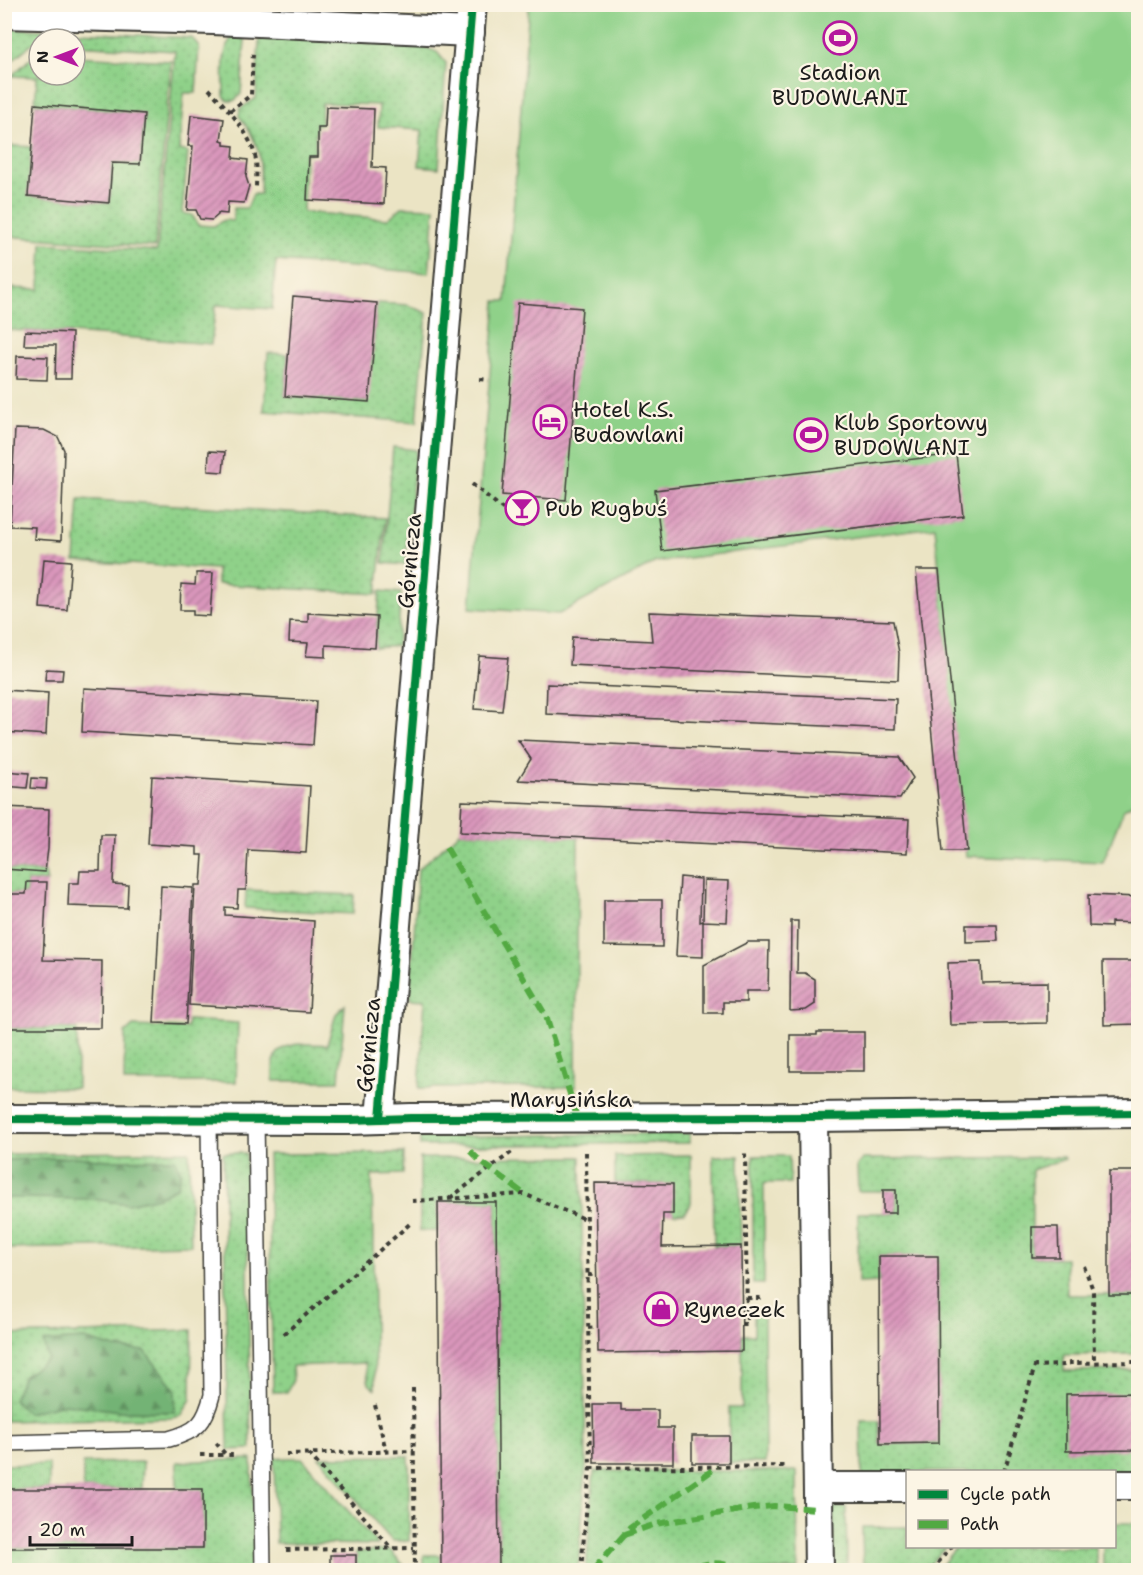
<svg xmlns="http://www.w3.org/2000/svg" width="1143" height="1575" viewBox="0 0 1143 1575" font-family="'Shantell Sans',sans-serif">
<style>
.grass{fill:url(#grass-dots);stroke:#567652;stroke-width:1.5}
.forest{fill:url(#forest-firs);stroke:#486848;stroke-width:1.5}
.garden{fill:#8fd189;stroke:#567652;stroke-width:1.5}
.building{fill:url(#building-hatch)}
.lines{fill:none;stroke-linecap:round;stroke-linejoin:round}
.lane-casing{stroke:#3b3a35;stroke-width:18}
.street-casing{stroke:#3b3a35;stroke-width:32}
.path{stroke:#3b3a35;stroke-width:4;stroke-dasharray:4.5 4.5;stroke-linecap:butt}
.lane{stroke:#fff;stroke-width:15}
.street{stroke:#fff;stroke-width:28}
.quiet{stroke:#52a943;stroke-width:6;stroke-dasharray:12 6;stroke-linecap:butt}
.cycleway-casing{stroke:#fcf5e5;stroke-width:11}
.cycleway{stroke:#00873e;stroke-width:8}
.labels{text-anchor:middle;stroke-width:4.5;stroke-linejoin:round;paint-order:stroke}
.poi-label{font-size:22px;fill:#1c1c1c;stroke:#fcf5e5;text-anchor:start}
.street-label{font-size:22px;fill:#1c1c1c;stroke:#fcf5e5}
</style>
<defs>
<pattern id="grass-dots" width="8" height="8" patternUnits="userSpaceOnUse" patternTransform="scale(1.5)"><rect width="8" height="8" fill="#8fd189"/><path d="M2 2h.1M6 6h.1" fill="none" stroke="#7bb376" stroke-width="1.8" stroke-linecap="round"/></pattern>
<pattern id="forest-firs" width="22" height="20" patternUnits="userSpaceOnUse" patternTransform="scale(1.5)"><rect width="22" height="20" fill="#73b375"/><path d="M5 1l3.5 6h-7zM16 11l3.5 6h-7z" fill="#5e915f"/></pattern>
<pattern id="building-hatch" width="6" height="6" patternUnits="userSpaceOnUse" patternTransform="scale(1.5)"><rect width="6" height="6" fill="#da97bc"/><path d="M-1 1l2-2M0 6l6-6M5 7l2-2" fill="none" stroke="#b07a98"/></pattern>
</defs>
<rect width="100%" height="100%" fill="#fcf5e5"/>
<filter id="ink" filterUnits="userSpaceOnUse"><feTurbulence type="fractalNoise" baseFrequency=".0167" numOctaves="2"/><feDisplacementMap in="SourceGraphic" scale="12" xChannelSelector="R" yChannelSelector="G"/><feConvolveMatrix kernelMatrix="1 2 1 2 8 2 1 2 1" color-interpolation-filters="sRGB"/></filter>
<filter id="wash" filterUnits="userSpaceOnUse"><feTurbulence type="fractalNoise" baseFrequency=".008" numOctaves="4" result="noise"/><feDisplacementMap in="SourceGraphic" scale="24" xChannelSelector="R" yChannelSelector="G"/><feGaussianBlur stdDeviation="1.35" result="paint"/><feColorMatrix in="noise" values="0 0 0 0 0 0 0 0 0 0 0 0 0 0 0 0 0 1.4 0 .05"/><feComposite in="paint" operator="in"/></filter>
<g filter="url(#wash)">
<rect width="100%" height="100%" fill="#ebe4c4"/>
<!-- grass -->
<g class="grass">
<path d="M5 28 192 38 199 46 196 93H184L179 150 188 152 182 213 192 215 198 225 214 226 224 220 233 221 234 208H247L253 194H260C261 159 262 145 239 116L240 109 256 98 259 40 265 36 422 46 437 52 446 63 439 168 419 166 422 130 378 127 379 105 322 103 321 124 316 125 315 153 305 154 303 212 388 219 402 207 435 208 429 273 276 261 272 309 216 305 211 344 72 333 5 330V288L40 289 42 243 157 251 175 51 75 45V39H39V43H33L5 66Z"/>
<path d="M234 35 241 36 245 40 241 94 234 101H228L224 96C224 79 220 47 234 35Z"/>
<path d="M37 53 39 54V75H75V56L171 61 155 247 5 236 4 145 32 147 29 196 109 203 112 163 140 164 144 114 35 104 37 77 11 76Z"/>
<path d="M377 303 408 305 427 313 417 422 264 411 268 353 288 354 285 396 368 402Z"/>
<path d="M393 447 416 450 405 565 383 563Z"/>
<path d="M79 499 385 518 377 594 217 584V569L75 561Z"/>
<path d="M380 591 401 593 397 646 375 648Z"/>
<path d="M460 832 578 837 576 1087 419 1088 425 1000 410 999 418 869Z"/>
<path d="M4 869 45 872 47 882H27L26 894H5Z"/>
<path d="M246 890 354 895 353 914 245 908Z"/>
<path d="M345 1005 339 1081H273C273 1075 273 1068 274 1062 278 1039 310 1044 327 1045L336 1014Z"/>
<path d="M188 1020 238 1023 236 1082H124L125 1033 133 1026 187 1028Z"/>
<path d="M5 1028H77V1088L5 1087Z"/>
<path d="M690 1133V1143L420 1146V1137Z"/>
<path d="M189 1151 191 1245 5 1249 4 1154Z"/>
<path d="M223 1153H246L251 1449 228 1450Z"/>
<path d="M404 1153 403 1174 372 1175 375 1389 369 1384 365 1363 292 1366 293 1380 287 1392H273L268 1154Z"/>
<path d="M691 1155V1203L684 1213 673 1214 672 1184 615 1183V1156Z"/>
<path d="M713 1156H739L741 1246H714Z"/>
<path d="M753 1156H789L790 1183H764V1284H753Z"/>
<path d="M581 1157 586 1466 578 1570H499L496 1202H438V1231H420V1158Z"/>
<path d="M1064 1157 1065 1159 1032 1170V1257L1066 1258 1067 1295H1138V1354L1064 1355V1371L1138 1370V1475L1114 1472H908L907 1478 862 1479 861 1421H879L880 1444 939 1443 938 1257 879 1256V1282L858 1283V1213H896V1191H858L857 1165 863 1159Z"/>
<path d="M764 1311 765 1463H729V1408H742V1335H754V1312Z"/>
<path d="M192 1330 191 1399 181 1416 171 1418 5 1421 4 1335Z"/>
<path d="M409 1456V1541H392L319 1457Z"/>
<path d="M274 1458H302L378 1545 276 1543Z"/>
<path d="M252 1459 254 1570H5L4 1548H203V1490L177 1489V1462Z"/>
<path d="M143 1462 142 1489H83V1463Z"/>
<path d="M49 1464V1489H5L4 1465Z"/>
<path d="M594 1471H797L798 1570H586Z"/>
<path d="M833 1507H846L847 1570H834Z"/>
<path d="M1115 1523H1138V1567H1103V1547L1114 1546Z"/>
<path d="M862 1527H907L908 1546 945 1547 927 1568 866 1570 863 1568Z"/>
<path d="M956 1547H1095L1097 1567 938 1570Z"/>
<path d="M390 1550 408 1570H356V1552Z"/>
<rect x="424" y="1555" width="17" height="15"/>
</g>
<!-- forest -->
<g class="forest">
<path d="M78 1157 109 1160 175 1159 181 1172 177 1187 159 1197 128 1204 92 1199 5 1198V1160Z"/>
<path d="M84 1339 115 1348 145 1351 175 1389V1412L120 1411 65 1404 27 1413 13 1399 24 1376 48 1359 43 1342Z"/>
</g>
<!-- garden -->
<path class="garden" d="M529 5H1138V800L1124 809 1103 862 966 856 935 527 656 562 559 614 470 608 496 301H506Z"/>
<g id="blocks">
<!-- building -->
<g class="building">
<path d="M35 104 144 114 140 164 112 163 109 203 28 196Z"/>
<path d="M326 107 374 109 372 167 386 168 384 204 307 200 309 157H318V128H325Z"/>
<path d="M191 115 224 119 221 140 224 141V145L234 146 233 158 248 160 246 177 249 186 244 203 228 202 227 214 218 213V215L212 220 200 219 196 210H187L193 146H188Z"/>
<path d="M293 296 377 303 369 402 285 396Z"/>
<path d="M518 303 582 308 566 500 502 495Z"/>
<path d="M25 331 72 333 71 379H55L56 345H24Z"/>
<path d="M17 356 48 357 47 380 16 379Z"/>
<path d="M15 429 44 430 58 437 64 450 61 541 34 539 35 527 10 526Z"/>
<path d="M209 451 225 452 223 472 208 471Z"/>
<path d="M956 454 963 515 662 551 655 490Z"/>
<path d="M44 559 71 561 67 610 40 608Z"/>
<path d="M916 570H939L967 851H943Z"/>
<path d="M196 573H213L210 616 193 615V610H180L181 584 195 585Z"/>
<path d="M649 612 893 621 899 653 898 680 570 665 572 637 652 641Z"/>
<path d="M308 613 377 617 375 648 326 645V657L306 656 308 643 289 642 290 621 308 622Z"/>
<path d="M479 656 508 658 502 711 474 709Z"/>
<path d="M46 669 63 670 62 680H45Z"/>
<path d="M547 684 896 699 895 729 546 714Z"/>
<path d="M84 688 316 701 313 745 82 732Z"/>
<path d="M4 690 48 693 46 735 4 732Z"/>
<path d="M518 740 899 757 913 778 900 799 518 780 531 759Z"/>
<path d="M4 771 29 773 27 788 4 786Z"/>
<path d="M152 776 310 786 306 853 248 850 246 890H238L237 908 225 907V915L314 921 309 1012 189 1005 195 885H201L203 855H197V847L148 844Z"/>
<path d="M32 778 47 779 46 789 31 788Z"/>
<path d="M462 801 909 819 907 853 460 832Z"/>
<path d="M4 807 49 809 48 849 45 872 4 869Z"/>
<path d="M101 835H115L113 884 128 885 127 908 68 906 69 883H79L80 871H100Z"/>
<path d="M680 877 701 879 700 922 703 921V957L676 956Z"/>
<path d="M704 880 729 881 727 922 703 921Z"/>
<path d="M27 882H47L43 960 102 961 101 1028H4V959L8 894H26Z"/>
<path d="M161 886 193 888 186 1024 154 1023Z"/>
<path d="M1088 895 1138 897V923L1111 922V927L1089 926Z"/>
<path d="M604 900H662V947L604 946Z"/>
<path d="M791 921H798L797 973H805L815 979V1004L806 1010 790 1011Z"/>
<path d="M966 925H997L998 941 966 942Z"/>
<path d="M748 942H769L768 991H746V1002H723V1013H704V965Z"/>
<path d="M1103 961H1138V1024L1104 1025Z"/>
<path d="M981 962 982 983 1047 982V1023L950 1025 948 963Z"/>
<path d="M817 1032H864V1071H790V1035H817Z"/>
<rect x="1109" y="1171" width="29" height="124"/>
<path d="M595 1183 673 1184V1214H663L662 1247 741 1246 742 1351 598 1353Z"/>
<rect x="883" y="1190" width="13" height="23"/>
<path d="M438 1202H496L499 1570H441Z"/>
<path d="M1032 1227H1058L1059 1257H1032Z"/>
<path d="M879 1256H938L939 1443 880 1444Z"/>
<path d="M1138 1393V1450L1066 1451V1394Z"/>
<path d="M593 1404H621V1410H658V1428H673V1463H594Z"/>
<rect x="692" y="1436" width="37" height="27"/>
<rect x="4" y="1489" width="199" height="59"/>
<rect x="330" y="1555" width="26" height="15"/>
</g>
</g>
</g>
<g filter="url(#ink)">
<use href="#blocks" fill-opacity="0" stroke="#3b3a35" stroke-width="1.5"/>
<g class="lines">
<defs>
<g id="lane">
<path d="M256 1120 263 1570"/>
<path d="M4 1443 169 1439C198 1431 205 1423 212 1395L209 1120"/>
</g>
<g id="street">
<path d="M4 14 213 20 470 32"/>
<path d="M813 1117 819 1570"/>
<path d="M4 1119 350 1120 411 1118 813 1117 1138 1113"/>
<path d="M380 1119 472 4"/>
<path d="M1114 1485H1138"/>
<path d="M818 1487H908"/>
</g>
</defs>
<!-- lane casing -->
<use href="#lane" class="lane-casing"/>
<!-- street casing -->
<use href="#street" class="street-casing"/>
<!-- path -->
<g class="path">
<path d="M209 89C227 108 251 133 256 160 257 169 256 180 256 189"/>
<path d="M230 111 251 95 253 53"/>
<path d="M480 379 489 380"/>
<path d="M472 484 525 527"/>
<path d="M450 1198 512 1152"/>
<path d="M412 1201 524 1194 587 1220"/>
<path d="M1084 1266 1093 1290 1094 1362"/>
<path d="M588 1275H597"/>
<path d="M747 1298H764"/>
<path d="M742 1324H747L745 1151"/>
<path d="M588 1328 597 1327"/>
<path d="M284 1334 412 1222"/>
<path d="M413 1388 415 1570"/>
<path d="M375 1405 386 1451"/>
<path d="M216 1443 226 1455H236"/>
<path d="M286 1454 414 1451"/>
<path d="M309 1454 391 1548"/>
<path d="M200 1455H226"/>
<path d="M590 1468 787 1466"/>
<path d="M1004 1472 1035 1366 1064 1365 1070 1363 1138 1362"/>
<path d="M286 1550 414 1548"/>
<path d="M581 1570 590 1468 586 1151"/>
<path d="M932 1570 952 1546"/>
</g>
<!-- lane -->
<use href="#lane" class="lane"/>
<!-- street -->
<use href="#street" class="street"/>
<!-- quiet -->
<g class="quiet">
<path d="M446 847 546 1016 577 1117"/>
<path d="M470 1151 480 1161 524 1194"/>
<path d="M624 1535 656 1524 753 1508 774 1506 818 1509"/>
<path d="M593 1570 630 1528 717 1467"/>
<path d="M679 1570C707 1565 713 1558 742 1570"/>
</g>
<defs>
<g id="cycleway">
<path d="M4 1119 350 1120 411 1118 813 1117 1138 1113"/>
<path d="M380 1119 472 4"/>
</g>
</defs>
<!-- cycleway casing -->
<use href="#cycleway" class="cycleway-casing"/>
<!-- cycleway -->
<use href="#cycleway" class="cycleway"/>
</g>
</g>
<!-- icons -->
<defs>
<symbol id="stadium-ring" viewBox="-11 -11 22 22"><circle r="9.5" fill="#fcf5e5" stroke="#b5179e" stroke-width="1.5"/><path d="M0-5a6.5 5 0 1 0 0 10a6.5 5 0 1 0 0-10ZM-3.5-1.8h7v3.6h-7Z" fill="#b5179e"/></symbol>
<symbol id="hotel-ring" viewBox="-11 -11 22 22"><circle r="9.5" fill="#fcf5e5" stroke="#b5179e" stroke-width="1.5"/><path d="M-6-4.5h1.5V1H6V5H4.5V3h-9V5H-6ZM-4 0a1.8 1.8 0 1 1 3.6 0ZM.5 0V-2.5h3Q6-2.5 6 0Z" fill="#b5179e"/></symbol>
<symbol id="bar-ring" viewBox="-11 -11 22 22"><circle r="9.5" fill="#fcf5e5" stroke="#b5179e" stroke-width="1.5"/><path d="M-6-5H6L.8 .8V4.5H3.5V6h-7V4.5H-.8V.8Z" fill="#b5179e"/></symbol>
<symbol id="shop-ring" viewBox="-11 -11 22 22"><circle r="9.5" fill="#fcf5e5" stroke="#b5179e" stroke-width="1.5"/><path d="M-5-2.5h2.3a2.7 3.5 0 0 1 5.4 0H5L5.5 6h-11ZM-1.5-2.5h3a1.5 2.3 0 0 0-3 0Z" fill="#b5179e"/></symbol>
</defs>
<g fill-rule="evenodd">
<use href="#stadium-ring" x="821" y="19" width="38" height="38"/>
<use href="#hotel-ring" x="531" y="403" width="38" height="38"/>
<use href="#stadium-ring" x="792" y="416" width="38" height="38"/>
<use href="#bar-ring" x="503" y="489" width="38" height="38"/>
<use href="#shop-ring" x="642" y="1290" width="38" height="38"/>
</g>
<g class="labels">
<!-- poi labels -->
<g class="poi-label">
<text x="840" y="80" text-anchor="middle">Stadion<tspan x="840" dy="25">BUDOWLANI</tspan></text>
<text x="573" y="417">Hotel K.S.<tspan x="573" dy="25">Budowlani</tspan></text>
<text x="834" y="430">Klub Sportowy<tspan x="834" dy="25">BUDOWLANI</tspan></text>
<text x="545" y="516">Pub Rugbuś</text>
<text x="684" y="1317">Ryneczek</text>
</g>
<!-- street labels -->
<g class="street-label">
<text transform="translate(409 561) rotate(-85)" y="8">Górnicza</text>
<text transform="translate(368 1045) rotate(-85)" y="8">Górnicza</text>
<text x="571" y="1107">Marysińska</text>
</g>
</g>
<!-- margin -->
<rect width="1143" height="1575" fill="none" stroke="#fcf5e5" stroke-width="24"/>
<!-- legend -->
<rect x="906" y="1470" width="210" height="78" fill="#fcf5e5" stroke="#a29e95" stroke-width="1.5"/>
<rect x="918" y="1490" width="30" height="9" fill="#00873e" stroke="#a29e95" stroke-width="1.5"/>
<text x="960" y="1500" font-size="18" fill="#1c1c1c">Cycle path</text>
<rect x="918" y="1520" width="30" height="9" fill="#52a943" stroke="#a29e95" stroke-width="1.5"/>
<text x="960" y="1530" font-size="18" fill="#1c1c1c">Path</text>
<!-- north arrow -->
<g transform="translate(57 57) rotate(270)"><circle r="28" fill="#fcf5e5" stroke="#a29e95" stroke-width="1.5"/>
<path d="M0-4.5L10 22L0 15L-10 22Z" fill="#b5179e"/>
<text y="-9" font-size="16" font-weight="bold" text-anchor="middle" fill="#1c1c1c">N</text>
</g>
<!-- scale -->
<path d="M30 1536v9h102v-9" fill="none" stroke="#1c1c1c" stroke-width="3"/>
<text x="39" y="1536" font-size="18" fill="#1c1c1c" stroke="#fcf5e5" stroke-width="4.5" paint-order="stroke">20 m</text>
</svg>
